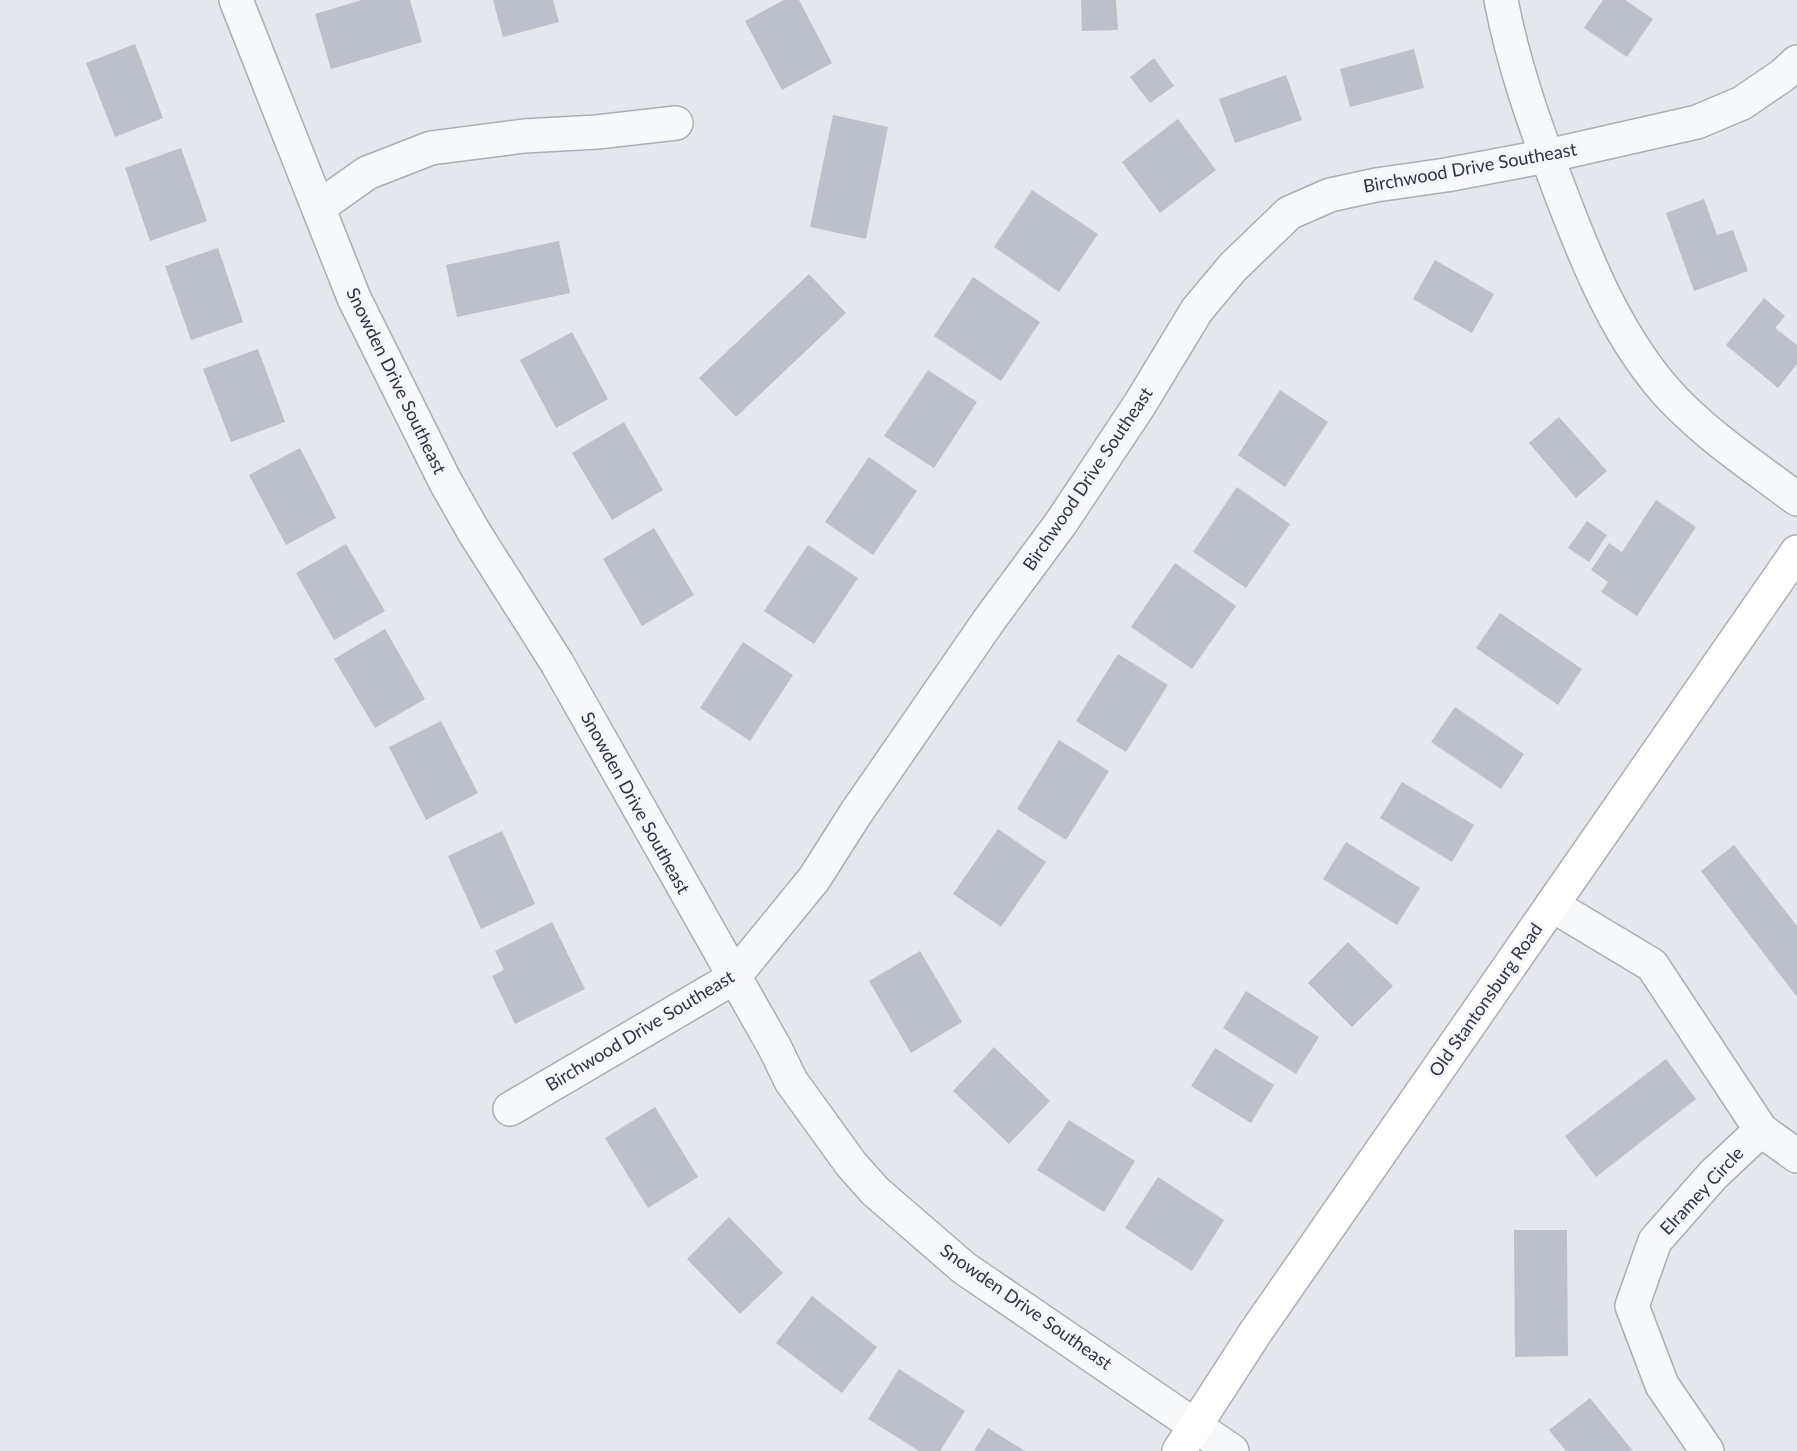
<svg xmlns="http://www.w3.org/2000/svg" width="1797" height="1451" viewBox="0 0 1797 1451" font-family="Lato,sans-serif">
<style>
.building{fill:#bbc0ca}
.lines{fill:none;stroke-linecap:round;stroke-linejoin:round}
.street-casing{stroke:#a9aeb7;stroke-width:36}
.secondary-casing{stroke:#a9aeb7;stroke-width:36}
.street{stroke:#f7f8fa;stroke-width:33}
.secondary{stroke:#fff;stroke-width:33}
.labels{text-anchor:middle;stroke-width:6;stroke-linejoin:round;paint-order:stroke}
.street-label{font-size:18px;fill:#2b3445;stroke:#f4f6f9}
</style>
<rect width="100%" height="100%" fill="#e4e7ec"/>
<!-- building -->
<g class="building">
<path d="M362 0H410L422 42 331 69 315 14Z"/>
<path d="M493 0H553L559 22 503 37Z"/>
<path d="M784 0H799L832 63 782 90 745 21Z"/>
<path d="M1081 0H1116L1118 30 1082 31Z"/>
<path d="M1603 0H1625L1653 19 1627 57 1584 28Z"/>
<path d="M135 44 163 118 115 137 86 63Z"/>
<path d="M1414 49 1424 88 1350 107 1340 69Z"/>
<path d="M1154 58 1174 86 1150 103 1130 77Z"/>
<path d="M1286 75 1302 120 1235 143 1219 99Z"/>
<path d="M833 115 888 127 866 239 810 227Z"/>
<path d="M1178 119 1216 170 1160 213 1122 162Z"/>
<path d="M181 148 207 221 150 241 125 168Z"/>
<path d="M1032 190 1098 234 1059 292 994 247Z"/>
<path d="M1704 199 1717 235 1733 230 1748 271 1694 291 1666 213Z"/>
<path d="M559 241 570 293 457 317 446 265Z"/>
<path d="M218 248 243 322 191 340 165 266Z"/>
<path d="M1435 260 1494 294 1472 333 1413 299Z"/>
<path d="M809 274 846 313 736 417 699 378Z"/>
<path d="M973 277 1040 322 1001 381 934 336Z"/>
<path d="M1764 298 1785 316 1775 328 1797 345V364L1778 388 1726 345Z"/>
<path d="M572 332 608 399 556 428 520 360Z"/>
<path d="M258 349 285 422 231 442 203 369Z"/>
<path d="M928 370 977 402 934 468 884 436Z"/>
<path d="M1280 390 1328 422 1285 487 1238 455Z"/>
<path d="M1559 417 1607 471 1576 498 1529 443Z"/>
<path d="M624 422 663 490 612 520 572 453Z"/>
<path d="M300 448 336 518 286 545 249 475Z"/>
<path d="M869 457 917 491 873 555 825 522Z"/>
<path d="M1237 487 1290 524 1246 588 1193 552Z"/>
<path d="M1656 500 1696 527 1637 616 1601 592 1608 582 1591 570 1609 543 1622 552Z"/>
<path d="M1587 521 1607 535 1589 562 1568 548Z"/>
<path d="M654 528 694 595 642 626 603 559Z"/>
<path d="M346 544 385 611 334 640 296 573Z"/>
<path d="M808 545 858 578 814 644 764 611Z"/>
<path d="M1175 563 1236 606 1192 669 1131 627Z"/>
<path d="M1500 613 1582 669 1558 705 1476 648Z"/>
<path d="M385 629 425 699 375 728 334 659Z"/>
<path d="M743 642 793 675 750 741 700 708Z"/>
<path d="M1118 654 1168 685 1126 752 1076 721Z"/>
<path d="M1455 707 1524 754 1501 789 1431 742Z"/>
<path d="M441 721 478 793 426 820 389 747Z"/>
<path d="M1059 740 1109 771 1066 840 1017 809Z"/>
<path d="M1402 782 1474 825 1452 862 1380 818Z"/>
<path d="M998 829 1046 862 1001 927 953 894Z"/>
<path d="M502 831 535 904 481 929 448 856Z"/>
<path d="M1346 842 1420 888 1397 925 1323 879Z"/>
<path d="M1734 845 1797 926V997L1701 871Z"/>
<path d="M552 922 585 989 515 1024 492 976 504 970 495 951Z"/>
<path d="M1348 942 1393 986 1352 1027 1308 983Z"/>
<path d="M920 951 962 1022 911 1053 869 981Z"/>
<path d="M1246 991 1319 1037 1296 1074 1223 1028Z"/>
<path d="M994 1047 1050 1101 1009 1144 953 1091Z"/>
<path d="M1215 1048 1274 1085 1251 1123 1191 1086Z"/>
<path d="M1666 1059 1696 1099 1596 1177 1565 1136Z"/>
<path d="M655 1107 698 1177 648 1208 605 1138Z"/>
<path d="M1069 1120 1135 1161 1104 1212 1037 1170Z"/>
<path d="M1158 1177 1224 1220 1192 1271 1125 1228Z"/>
<path d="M729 1217 783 1273 740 1314 687 1259Z"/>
<path d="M1514 1230H1567L1568 1356 1515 1357Z"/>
<path d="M812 1296 877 1347 842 1393 776 1343Z"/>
<path d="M899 1369 965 1411 940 1451H919L868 1419Z"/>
<path d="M1590 1398 1633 1451H1566L1549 1430Z"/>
<path d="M988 1428 1025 1451H974Z"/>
</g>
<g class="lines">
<defs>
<g id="street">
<path d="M236 0 354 298 445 481 474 532 557 663 775 1048 791 1081 851 1164 875 1191 964 1268 1232 1451"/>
<path d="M1501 0C1513 63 1534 123 1557 183 1585 258 1619 344 1676 402 1712 439 1756 468 1797 499"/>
<path d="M319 207 367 173 431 148 524 136 597 132 676 123"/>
<path d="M1552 905 1652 965 1761 1130 1797 1156"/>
<path d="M510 1109 733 978 814 879 856 813 990 619 1061 523 1140 404 1197 310 1233 267 1289 213 1330 195 1376 185 1446 175 1547 156 1697 122 1742 103 1783 75 1797 62"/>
<path d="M1707 1451 1662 1385 1632 1306 1655 1241 1713 1175 1761 1130"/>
</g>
<path id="secondary" d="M1179 1451 1255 1333 1797 552"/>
</defs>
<!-- street casing -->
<use href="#street" class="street-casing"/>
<!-- secondary casing -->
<use href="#secondary" class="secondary-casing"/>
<!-- street -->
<use href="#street" class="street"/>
<!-- secondary -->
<use href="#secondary" class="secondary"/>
</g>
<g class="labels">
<!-- street labels -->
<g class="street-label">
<text transform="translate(1470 168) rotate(-10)" y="6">Birchwood Drive Southeast</text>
<text transform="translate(396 381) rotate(64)" y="6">Snowden Drive Southeast</text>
<text transform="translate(1088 479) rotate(-56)" y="6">Birchwood Drive Southeast</text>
<text transform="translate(635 803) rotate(61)" y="6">Snowden Drive Southeast</text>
<text transform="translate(1486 1000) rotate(-55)" y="6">Old Stantonsburg Road</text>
<text transform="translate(640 1031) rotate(-31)" y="6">Birchwood Drive Southeast</text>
<text transform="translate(1702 1191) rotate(-47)" y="6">Elramey Circle</text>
<text transform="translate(1026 1307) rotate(35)" y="6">Snowden Drive Southeast</text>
</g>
</g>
</svg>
